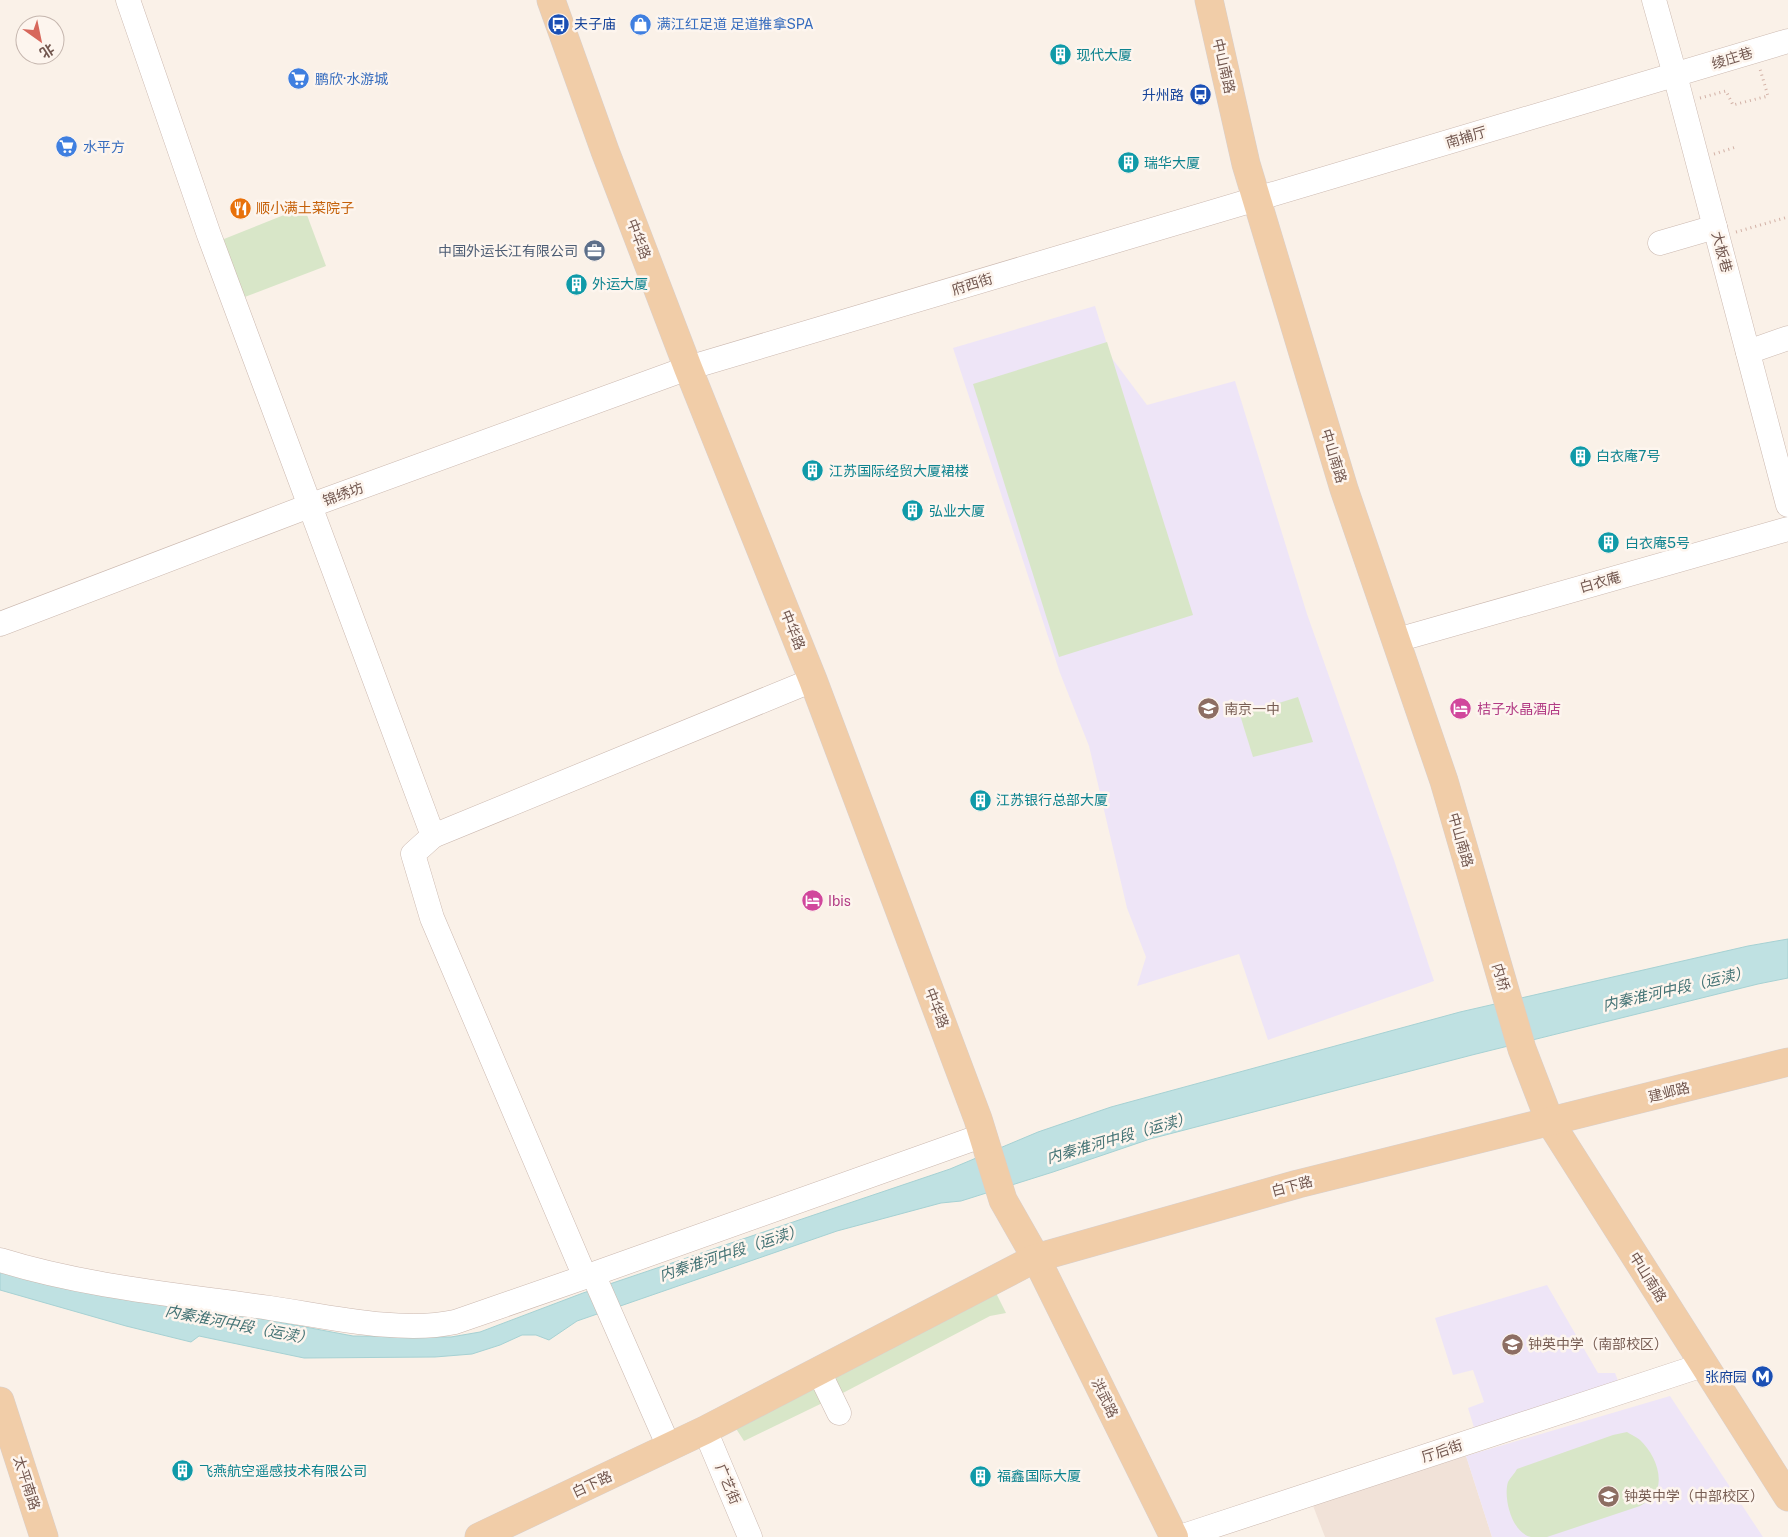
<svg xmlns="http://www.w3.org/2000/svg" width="1788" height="1537" viewBox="0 0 1788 1537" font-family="'Public Sans','Noto Sans SC',sans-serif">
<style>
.residential{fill:#f1e2d8}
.education{fill:#eee5f7}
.green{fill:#d8e6c8}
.water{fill:#bfe1e2;stroke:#a6d1d3}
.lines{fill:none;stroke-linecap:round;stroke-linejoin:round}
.minor-casing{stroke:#cbb8af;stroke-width:25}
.major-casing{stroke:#d8d0ce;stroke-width:29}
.path{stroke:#d2b1a6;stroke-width:3;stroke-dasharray:1 4;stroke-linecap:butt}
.minor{stroke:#fff;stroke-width:24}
.major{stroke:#f1cda8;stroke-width:28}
.labels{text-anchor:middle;stroke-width:5;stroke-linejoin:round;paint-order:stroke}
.transit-label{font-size:14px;fill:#164399;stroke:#fdf5ee;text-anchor:end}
.shop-label{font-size:14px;fill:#366cbe;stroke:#fdf5ee;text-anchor:start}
.culture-label{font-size:14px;fill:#0d838f;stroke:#fdf5ee;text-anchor:start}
.street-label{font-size:14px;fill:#72574f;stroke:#fdf5ee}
.food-label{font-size:14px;fill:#c56008;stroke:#fdf5ee;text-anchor:start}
.service-label{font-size:14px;fill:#4e5e75;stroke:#fdf5ee;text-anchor:end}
.education-label{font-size:14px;fill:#785e54;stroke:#fdf5ee;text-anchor:start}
.hotel-label{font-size:14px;fill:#b23c85;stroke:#fdf5ee;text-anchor:start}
.water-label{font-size:15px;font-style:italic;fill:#447375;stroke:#fdf5ee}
</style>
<rect width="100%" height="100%" fill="#faf1e8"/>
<!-- residential -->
<path class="residential" d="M1466 1456 1492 1537H1325L1312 1503Z"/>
<!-- education -->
<g class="education">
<path d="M1095 306 1111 357 1147 405 1235 381 1307 614 1394 860 1434 981 1268 1040 1239 954 1137 986 1146 957 1127 908 1089 746 1060 673 953 348Z"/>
<path d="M1547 1285 1598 1373H1615L1623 1393 1477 1437 1468 1408 1484 1402 1473 1370 1453 1375 1435 1318Z"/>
<path d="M1670 1396 1763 1537H1492L1466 1456Z"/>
</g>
<!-- green -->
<g class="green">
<path d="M304 207 326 266 242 298 219 241Z"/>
<path d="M1107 342 1193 615 1059 657 973 384Z"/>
<path d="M1298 697 1313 742 1253 757 1240 715Z"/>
<path d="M996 1293 1006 1313 990 1316 839 1395 744 1441 735 1427Z"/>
<path d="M1627 1432C1631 1435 1637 1437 1640 1440 1655 1454 1668 1483 1650 1500 1647 1502 1643 1504 1640 1506L1547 1537C1542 1537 1536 1537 1531 1537 1512 1533 1503 1498 1508 1482 1510 1478 1515 1473 1517 1469L1613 1435Z"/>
</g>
<!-- water -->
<path class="water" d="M1788 939V978L1758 984 1472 1055 1150 1139 1053 1172 961 1201 941 1203 837 1231 577 1321 549 1340 536 1335H522L500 1345 472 1354 435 1357 304 1358 199 1336 191 1342 126 1326 0 1290V1263L236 1314 353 1336 451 1337 480 1332 583 1293 950 1169 1038 1132 1111 1107 1460 1012 1748 946Z"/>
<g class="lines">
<defs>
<g id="minor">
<path d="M128 0 209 235 433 836"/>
<path d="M1654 0 1675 75 1788 505"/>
<path d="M1660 243 1715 227"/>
<path d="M1748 352 1788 338"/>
<path d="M0 624 309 506 688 368 1788 41"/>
<path d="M1411 636 1788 529"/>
<path d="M813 680 433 836 413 854 432 918 585 1277 970 1140"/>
<path d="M0 1260C87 1287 180 1295 270 1308 325 1316 401 1334 455 1322L585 1277"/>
<path d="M593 1274 669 1447"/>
<path d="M819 1372 839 1413"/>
<path d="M705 1430 750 1537"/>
<path d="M1180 1537 1703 1365"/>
</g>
<g id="major">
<path d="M551 0 605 151 688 368 813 680 978 1119 1003 1200 1036 1258 1174 1537"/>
<path d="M1209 0 1246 164 1344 489 1444 781 1522 1049 1550 1122 1788 1497"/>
<path d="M0 1401 44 1537"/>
<path d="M479 1537 705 1430 1036 1258 1298 1184 1788 1062"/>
</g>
</defs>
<!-- minor casing -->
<use href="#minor" class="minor-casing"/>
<!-- major casing -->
<use href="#major" class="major-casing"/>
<!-- path -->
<g class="path">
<path d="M1700 98 1726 91 1733 105 1768 96 1760 69"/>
<path d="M1714 154 1736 147"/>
<path d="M1736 232 1788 217"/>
</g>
<!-- minor -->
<use href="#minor" class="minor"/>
<!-- major -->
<use href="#major" class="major"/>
</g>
<!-- icons -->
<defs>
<symbol id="bus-disc" viewBox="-11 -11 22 22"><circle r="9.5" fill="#1a4fb4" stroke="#fdf5ee"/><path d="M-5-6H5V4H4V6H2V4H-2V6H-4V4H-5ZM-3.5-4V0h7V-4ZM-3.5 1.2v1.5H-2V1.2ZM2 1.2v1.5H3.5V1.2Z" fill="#fff"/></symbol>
<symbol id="shop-disc" viewBox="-11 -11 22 22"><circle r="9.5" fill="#3f7fe0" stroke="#fdf5ee"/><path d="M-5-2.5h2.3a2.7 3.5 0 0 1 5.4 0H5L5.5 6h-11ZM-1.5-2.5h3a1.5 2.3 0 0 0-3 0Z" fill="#fff"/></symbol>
<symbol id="building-disc" viewBox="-11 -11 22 22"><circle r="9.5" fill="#0f9aa8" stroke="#fdf5ee"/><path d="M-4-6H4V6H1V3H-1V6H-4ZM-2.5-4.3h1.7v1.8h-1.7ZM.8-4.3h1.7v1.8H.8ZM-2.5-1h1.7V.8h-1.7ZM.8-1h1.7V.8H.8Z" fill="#fff"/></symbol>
<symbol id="supermarket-disc" viewBox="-11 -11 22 22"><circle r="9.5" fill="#3f7fe0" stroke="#fdf5ee"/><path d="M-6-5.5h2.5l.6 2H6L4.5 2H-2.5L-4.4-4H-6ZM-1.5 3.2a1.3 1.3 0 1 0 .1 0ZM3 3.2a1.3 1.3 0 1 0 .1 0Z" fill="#fff"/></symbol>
<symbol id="restaurant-disc" viewBox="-11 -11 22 22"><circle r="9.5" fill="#e8710a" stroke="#fdf5ee"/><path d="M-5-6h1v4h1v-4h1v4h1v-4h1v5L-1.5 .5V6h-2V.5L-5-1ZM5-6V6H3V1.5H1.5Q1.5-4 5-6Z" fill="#fff"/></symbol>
<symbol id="office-disc" viewBox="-11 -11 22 22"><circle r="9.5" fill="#5c6f8a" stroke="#fdf5ee"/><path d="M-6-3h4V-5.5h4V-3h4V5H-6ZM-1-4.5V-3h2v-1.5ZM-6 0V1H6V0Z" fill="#fff"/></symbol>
<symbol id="school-disc" viewBox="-11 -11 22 22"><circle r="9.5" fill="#8d6e63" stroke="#fdf5ee"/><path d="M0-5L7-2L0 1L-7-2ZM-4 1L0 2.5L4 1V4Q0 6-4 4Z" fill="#fff"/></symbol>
<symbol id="hotel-disc" viewBox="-11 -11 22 22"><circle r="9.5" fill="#d1479c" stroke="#fdf5ee"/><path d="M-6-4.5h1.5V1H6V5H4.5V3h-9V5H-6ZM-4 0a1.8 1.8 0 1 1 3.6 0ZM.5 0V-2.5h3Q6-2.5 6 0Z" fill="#fff"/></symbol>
<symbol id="metro-disc" viewBox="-11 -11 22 22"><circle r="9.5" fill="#1a4fb4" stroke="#fdf5ee"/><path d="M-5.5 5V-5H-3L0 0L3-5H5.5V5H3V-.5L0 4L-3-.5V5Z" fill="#fff"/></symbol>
</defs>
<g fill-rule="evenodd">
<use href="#bus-disc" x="546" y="12" width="25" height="25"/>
<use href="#shop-disc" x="628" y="12" width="25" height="25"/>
<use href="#building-disc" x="1048" y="42" width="25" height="25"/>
<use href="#supermarket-disc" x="286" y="66" width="25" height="25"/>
<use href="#bus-disc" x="1188" y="82" width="25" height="25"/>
<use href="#supermarket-disc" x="54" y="134" width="25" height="25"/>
<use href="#building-disc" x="1116" y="150" width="25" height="25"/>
<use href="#restaurant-disc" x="228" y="196" width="25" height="25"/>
<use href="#office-disc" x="582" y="238" width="25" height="25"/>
<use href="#building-disc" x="564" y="272" width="25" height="25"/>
<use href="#building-disc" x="1568" y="444" width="25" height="25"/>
<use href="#building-disc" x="800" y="458" width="25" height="25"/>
<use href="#building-disc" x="900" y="498" width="25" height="25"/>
<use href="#building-disc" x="1596" y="530" width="25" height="25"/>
<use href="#school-disc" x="1196" y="696" width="25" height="25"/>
<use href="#hotel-disc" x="1448" y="696" width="25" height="25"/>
<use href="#building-disc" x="968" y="788" width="25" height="25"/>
<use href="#hotel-disc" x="800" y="888" width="25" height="25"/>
<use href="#school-disc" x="1500" y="1332" width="25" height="25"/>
<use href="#metro-disc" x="1750" y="1364" width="25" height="25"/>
<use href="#building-disc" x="170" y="1458" width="25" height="25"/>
<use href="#building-disc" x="968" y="1464" width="25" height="25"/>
<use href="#school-disc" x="1596" y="1484" width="25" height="25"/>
</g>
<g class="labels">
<!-- transit labels -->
<g class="transit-label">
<text x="574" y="29" text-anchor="start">夫子庙</text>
<text x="1184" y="100">升州路</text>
<text x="1747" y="1382">张府园</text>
</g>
<!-- shop labels -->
<g class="shop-label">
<text x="657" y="29">满江红足道 足道推拿SPA</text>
<text x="315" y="84">鹏欣·水游城</text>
<text x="83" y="152">水平方</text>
</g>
<!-- culture labels -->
<g class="culture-label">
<text x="1076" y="60">现代大厦</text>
<text x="1144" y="168">瑞华大厦</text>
<text x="592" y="289">外运大厦</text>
<text x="1596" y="461">白衣庵7号</text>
<text x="829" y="476">江苏国际经贸大厦裙楼</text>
<text x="929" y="516">弘业大厦</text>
<text x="1625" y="548">白衣庵5号</text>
<text x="996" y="805">江苏银行总部大厦</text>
<text x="199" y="1476">飞燕航空遥感技术有限公司</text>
<text x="997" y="1481">福鑫国际大厦</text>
</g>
<!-- street labels -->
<g class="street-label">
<text transform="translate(1732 58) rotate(-17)" y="5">绫庄巷</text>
<text transform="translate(1224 66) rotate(77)" y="5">中山南路</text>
<text transform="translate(1466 137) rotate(-17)" y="5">南捕厅</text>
<text transform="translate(639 239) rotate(69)" y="5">中华路</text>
<text transform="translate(1722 252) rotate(75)" y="5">大板巷</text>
<text transform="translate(972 284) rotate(-17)" y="5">府西街</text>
<text transform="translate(1334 456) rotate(73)" y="5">中山南路</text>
<text transform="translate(343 494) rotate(-20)" y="5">锦绣坊</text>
<text transform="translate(1600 582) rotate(-16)" y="5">白衣庵</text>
<text transform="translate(793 630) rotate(68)" y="5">中华路</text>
<text transform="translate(1461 840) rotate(74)" y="5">中山南路</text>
<text transform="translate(1501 977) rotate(74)" y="5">内桥</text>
<text transform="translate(937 1008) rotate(69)" y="5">中华路</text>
<text transform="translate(1669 1092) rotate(-14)" y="5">建邺路</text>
<text transform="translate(1292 1186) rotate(-15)" y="5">白下路</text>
<text transform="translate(1648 1277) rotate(58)" y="5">中山南路</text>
<text transform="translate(1105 1398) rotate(64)" y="5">洪武路</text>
<text transform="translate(1442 1451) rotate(-18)" y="5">厅后街</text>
<text transform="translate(27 1483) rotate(72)" y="5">太平南路</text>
<text transform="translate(592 1484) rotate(-25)" y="5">白下路</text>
<text transform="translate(728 1484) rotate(67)" y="5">广艺街</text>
</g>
<!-- food labels -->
<g class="food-label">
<text x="256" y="213">顺小满土菜院子</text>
</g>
<!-- service labels -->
<g class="service-label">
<text x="578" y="256">中国外运长江有限公司</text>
</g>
<!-- education labels -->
<g class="education-label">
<text x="1224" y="714">南京一中</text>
<text x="1528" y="1349">钟英中学（南部校区）</text>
<text x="1624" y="1501">钟英中学（中部校区）</text>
</g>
<!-- hotel labels -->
<g class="hotel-label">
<text x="1477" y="714">桔子水晶酒店</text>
<text x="828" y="906">Ibis</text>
</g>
<!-- water labels -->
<g class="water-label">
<text transform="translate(1676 989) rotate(-13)" y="5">内秦淮河中段（运渎）</text>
<text transform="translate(1119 1138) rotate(-16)" y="5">内秦淮河中段（运渎）</text>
<text transform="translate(731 1253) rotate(-18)" y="5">内秦淮河中段（运渎）</text>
<text transform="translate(239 1325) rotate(11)" y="5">内秦淮河中段（运渎）</text>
</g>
</g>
<!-- north arrow -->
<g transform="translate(40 40) rotate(147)"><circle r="24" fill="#fdf5ee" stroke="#c5b6ae"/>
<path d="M0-4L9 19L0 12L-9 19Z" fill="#d7675b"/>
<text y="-8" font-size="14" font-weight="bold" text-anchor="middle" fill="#72574f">北</text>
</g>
</svg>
